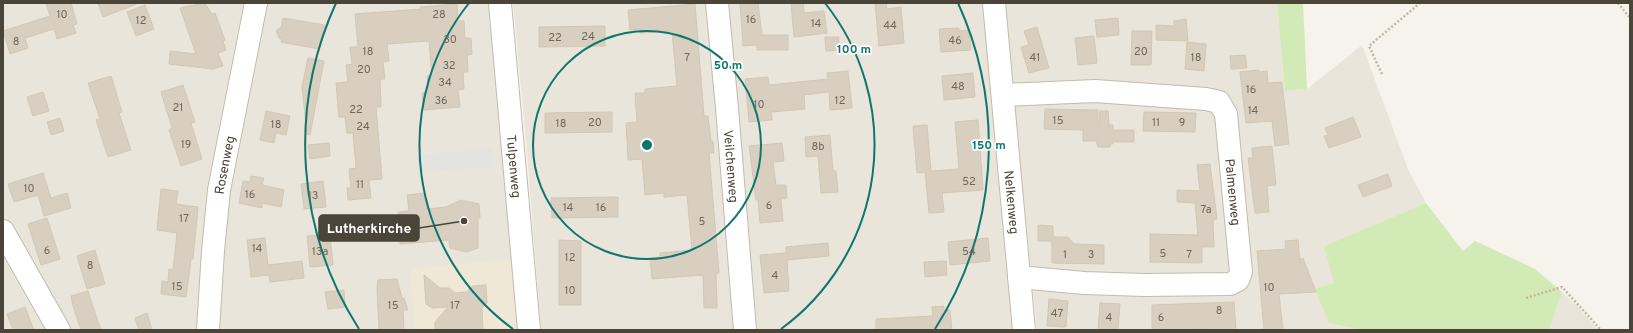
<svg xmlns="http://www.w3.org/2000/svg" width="1633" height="333" viewBox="0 0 1633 333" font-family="Overpass,sans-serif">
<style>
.residential{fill:#eae5da}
.education{fill:#efe8d6}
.green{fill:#d2eab5}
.parking{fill:#e5e3e0}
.building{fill:#d8cfc1;stroke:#d3c7b4}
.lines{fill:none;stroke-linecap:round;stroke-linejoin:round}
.minor-casing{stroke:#c2bbae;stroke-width:24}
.path{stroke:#c4b79f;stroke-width:2.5;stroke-dasharray:2 2;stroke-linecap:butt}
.minor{stroke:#fff;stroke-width:22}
.ring{fill:none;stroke:#0f766e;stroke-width:2}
.labels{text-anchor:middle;stroke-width:3.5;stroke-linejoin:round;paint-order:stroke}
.number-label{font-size:11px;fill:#6e675b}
.street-label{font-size:13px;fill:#4b4439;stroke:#fff}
.centre{fill:#0f766e;stroke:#fff;stroke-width:2}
.ring-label{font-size:12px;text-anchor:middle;font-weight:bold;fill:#0f766e;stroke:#fff;stroke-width:3.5;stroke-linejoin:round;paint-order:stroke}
.leader{fill:none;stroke:#4b4439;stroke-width:1.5}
.callout-dot{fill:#4b4439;stroke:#fff;stroke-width:1.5}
.callout{fill:#4b4439;stroke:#4b4439;stroke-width:1.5}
.callout-label{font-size:14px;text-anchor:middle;font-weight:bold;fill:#fff}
</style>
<rect width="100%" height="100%" fill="#f6f3ec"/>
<!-- residential -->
<g class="residential">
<path d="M3 3H492L519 330H3Z"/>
<path d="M513 3H983L1015 330H541L526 141Z"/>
<path d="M1004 3H1277L1285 91 1307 89 1362 45 1408 169 1426 203 1324 246 1335 284 1316 289 1329 322 1363 330H1037Z"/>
<path d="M1562 292 1577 306 1598 330H1549Z"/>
</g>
<!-- education -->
<path class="education" d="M511 259 517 330H415L410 269Z"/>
<!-- green -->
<g class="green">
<path d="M1277 3H1303L1307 89 1285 91Z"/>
<path d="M1426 203 1463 251 1475 241 1535 269 1562 292 1549 330H1363L1329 323 1315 289 1334 283 1324 246Z"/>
</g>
<!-- parking -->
<path class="parking" d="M492 149 493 167 418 172 416 155Z"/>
<!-- building -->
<g class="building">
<path d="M46 3H71L77 24 73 25 76 33 57 39 54 29 25 38 28 48 10 54 3 31 50 16Z"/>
<path d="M98 3H137V4L103 17Z"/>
<path d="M205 3 212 14 215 13 225 40 223 41 226 50 218 53 223 66 213 69 169 64 170 51 196 54 180 8Z"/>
<path d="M740 3H758L762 35H788V50H757V45L743 46Z"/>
<path d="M791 3H803L804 13 824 11 827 33 794 37Z"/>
<path d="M875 3H886L887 9 901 7 904 43 879 46Z"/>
<path d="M457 4 458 21H464L465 38H471L472 54 467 55 468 72H463L464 89 458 90 460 107 424 110 422 93 428 92 427 76 432 75 429 41 387 44 389 61 383 62 385 79H380L381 107H376L382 179 369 180 371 198 348 200 347 188H351L349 169 356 168 353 133H347L345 117H339L336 83 348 82 346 65 352 64 350 47H358L355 14 421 9 420 7Z"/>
<path d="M695 4 704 116H708L711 141H713L714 153H709L719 273 716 274 717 308H704L703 275 652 279 650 258 660 257V253L692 250 687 195 664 197V193L645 195 642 159 628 160 626 123 637 122 635 93H645V89L677 86 672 31 640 33V29L630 30 628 10Z"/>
<path d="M145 5 154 29 136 36 127 12Z"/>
<path d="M283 18 325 25 323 38 319 49 281 42 282 39 279 38 276 31 281 27Z"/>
<path d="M1118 18 1119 35 1097 37 1095 20Z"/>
<path d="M1186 19 1188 41 1156 40V25L1174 26V21Z"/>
<path d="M605 26V46L539 47V27Z"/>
<path d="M1037 27 1049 68 1029 73 1021 47 1029 45 1024 31Z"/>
<path d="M959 28V31L969 30 971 50 941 52 939 29Z"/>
<path d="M1132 31H1152L1151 65H1131Z"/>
<path d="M1094 36 1097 63 1078 65 1075 38Z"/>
<path d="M825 37H839V50L826 51Z"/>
<path d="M1187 42 1206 44 1204 71 1185 69Z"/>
<path d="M1245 55 1247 68 1231 69 1230 56Z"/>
<path d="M308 58 324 61 310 135 307 134 302 87Z"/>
<path d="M1259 70V72L1267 71 1268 83 1282 82 1289 144 1275 146 1272 121 1246 123 1240 72Z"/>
<path d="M848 71 852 108 830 110 829 92 804 95 805 109 771 112 772 120 749 122 745 79 768 77 769 85 828 79 827 73Z"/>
<path d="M973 73 975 97 944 100 942 76Z"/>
<path d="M111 76 122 112 119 113 131 150 108 157 96 120 100 119 88 83Z"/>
<path d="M183 85 195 122 191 123 202 159 181 166 169 130 172 128 161 92Z"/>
<path d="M43 92 49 111 33 116 27 97Z"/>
<path d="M1045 109 1098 110V125H1099L1100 111H1108L1109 125H1113V130H1134V142H1113V144H1110V147H1098L1096 141H1083V130L1044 129Z"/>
<path d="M266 111 290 116 286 135 276 133 274 143 260 140Z"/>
<path d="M612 112V132L545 133V113Z"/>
<path d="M1144 112 1196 113 1195 132 1143 131Z"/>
<path d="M1353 117 1361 137 1329 148 1324 136 1328 135 1325 128Z"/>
<path d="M60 118 64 131 51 135 47 122Z"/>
<path d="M978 120 983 190 942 193 944 212 929 213 925 172 917 173 913 126 927 125 931 171 959 169 955 122Z"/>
<path d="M830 135 833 171H836L838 192 821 193 818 156 806 157 805 137Z"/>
<path d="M329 143 330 156 310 159 308 145Z"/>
<path d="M782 143 784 161 773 162 776 185H786L787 198 781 199 783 221 760 223 758 200H756L749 146Z"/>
<path d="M1272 146 1276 185 1267 186 1269 212 1255 213 1248 158H1253L1252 148Z"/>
<path d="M1210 164 1217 219 1213 220 1214 247H1202V263L1150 262V234L1198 235 1195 203 1177 202V190L1200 191 1197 165Z"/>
<path d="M43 173 51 198 67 193 71 208 44 216 38 195 14 202 8 184Z"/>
<path d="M1388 174 1392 186 1363 197 1358 185Z"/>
<path d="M251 176 264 178 262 185 284 190 281 207 262 203V208L239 203 243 181 250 182Z"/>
<path d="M323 181 326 207 304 209 301 184Z"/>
<path d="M161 189 178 191 176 204 198 207 193 259H191L186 297 161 294 162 281 168 282 169 269 173 270 177 233 157 230Z"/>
<path d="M425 193 427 209 446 207 461 200 479 204 480 218 478 219V248L466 252 450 248 449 240 400 244 398 212 409 211 407 195Z"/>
<path d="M618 197V217L552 218 551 198Z"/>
<path d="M47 218 60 259 41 265 28 224Z"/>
<path d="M1038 225 1053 226V237H1068L1074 244 1104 245V264L1052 263V241H1038Z"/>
<path d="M330 234 333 265 310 267 307 236Z"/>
<path d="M265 238 268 265 302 261 304 278 270 282 269 275 251 277 247 240Z"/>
<path d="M988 238 990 261 950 265 948 242Z"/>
<path d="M559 240 581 241V305H559Z"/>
<path d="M1298 240 1300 263V259L1303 258 1316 292 1279 294 1283 330H1264L1257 251 1286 249 1285 241Z"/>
<path d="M828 243 829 256 787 260 789 291 764 293 760 255 786 253V247Z"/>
<path d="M95 250 105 284 87 289 77 256Z"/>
<path d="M946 261 947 275 925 277 924 262Z"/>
<path d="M424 275 440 288H449L455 293 467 292 472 286 486 285 487 303 482 308 483 330H435V322L448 307 432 308 426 304Z"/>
<path d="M397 279 402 298H404L408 310H403L404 330H379L377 289 378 280Z"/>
<path d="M344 290 345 307 328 309 325 292Z"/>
<path d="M88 291 95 313 101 330H81L73 306 71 296Z"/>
<path d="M1049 299 1068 301 1066 327 1047 326Z"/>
<path d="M1234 302 1236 330H1205V329L1152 330V305Z"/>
<path d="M1100 303 1120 304 1118 330H1098Z"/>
<path d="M944 306V310H950L952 330H876V319L933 316 932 307Z"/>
<path d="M25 307 34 330H13L7 314Z"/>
<path d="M147 313 152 330H139L135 318Z"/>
</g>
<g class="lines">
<defs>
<g id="minor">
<path id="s1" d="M500 3 529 330"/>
<path id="s2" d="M717 3 727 108 745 330"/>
<path id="s3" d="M994 3 1024 330"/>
<path id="s4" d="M1003 95 1095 91 1206 99 1219 102 1226 114 1241 272 1238 280 1230 284 1144 285 1084 283 1019 277"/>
<path d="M3 231 59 330"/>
<path id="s5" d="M208 330 213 251 219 190 256 3"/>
</g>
</defs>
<!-- minor casing -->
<use href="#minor" class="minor-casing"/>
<!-- path -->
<g class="path">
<path d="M1618 3 1630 18"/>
<path d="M1382 74 1369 46 1420 3"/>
<path d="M1526 298 1562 287 1601 330"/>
</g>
<!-- minor -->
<use href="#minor" class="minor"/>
</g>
<!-- distance rings -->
<g class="ring">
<circle cx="647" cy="145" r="114"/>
<path d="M513 329A228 228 0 0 1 469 3M825 3A228 228 0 0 1 781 329"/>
<path d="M359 329A342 342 0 0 1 336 3M958 3A342 342 0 0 1 935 329"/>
</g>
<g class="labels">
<!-- number labels -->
<g class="number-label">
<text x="62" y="18">10</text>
<text x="439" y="18">28</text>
<text x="751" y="23">16</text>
<text x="141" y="24">12</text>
<text x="816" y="27">14</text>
<text x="890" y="29">44</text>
<text x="588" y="40">24</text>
<text x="555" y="41">22</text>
<text x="450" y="43">30</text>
<text x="955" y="44">46</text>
<text x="16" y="45">8</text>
<text x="368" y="55">18</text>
<text x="1141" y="55">20</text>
<text x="687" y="61">7</text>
<text x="1035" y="61">41</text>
<text x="1196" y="61">18</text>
<text x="449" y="69">32</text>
<text x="364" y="73">20</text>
<text x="445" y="86">34</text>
<text x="958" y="90">48</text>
<text x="1251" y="93">16</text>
<text x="441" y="104">36</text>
<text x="840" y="104">12</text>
<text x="759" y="108">10</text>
<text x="178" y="111">21</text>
<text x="356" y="113">22</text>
<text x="1253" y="114">14</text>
<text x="1058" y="124">15</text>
<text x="595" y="126">20</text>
<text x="1156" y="126">11</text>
<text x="1182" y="126">9</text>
<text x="561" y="127">18</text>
<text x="276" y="128">18</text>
<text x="363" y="130">24</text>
<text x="186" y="148">19</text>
<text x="818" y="150">8b</text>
<text x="969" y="185">52</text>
<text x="360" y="188">11</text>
<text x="29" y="192">10</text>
<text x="250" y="198">16</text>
<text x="313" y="199">13</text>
<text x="769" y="209">6</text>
<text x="568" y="211">14</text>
<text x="601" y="211">16</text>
<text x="1206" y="213">7a</text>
<text x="184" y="222">17</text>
<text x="702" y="225">5</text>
<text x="257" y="252">14</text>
<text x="47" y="254">6</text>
<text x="320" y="255">13a</text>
<text x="969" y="255">54</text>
<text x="1163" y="257">5</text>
<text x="1065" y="258">1</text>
<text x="1091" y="258">3</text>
<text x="1189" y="258">7</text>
<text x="570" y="261">12</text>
<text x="90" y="269">8</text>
<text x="775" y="279">4</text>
<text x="177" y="290">15</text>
<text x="1269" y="291">10</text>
<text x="570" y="294">10</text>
<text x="393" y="309">15</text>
<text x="455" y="309">17</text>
<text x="1219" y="314">8</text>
<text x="1057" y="317">47</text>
<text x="1109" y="321">4</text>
<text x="1161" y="321">6</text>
</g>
<!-- street labels -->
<g class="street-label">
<text dy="5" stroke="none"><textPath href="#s5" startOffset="166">Rosenweg</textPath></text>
<text dy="5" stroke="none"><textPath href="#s1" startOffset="164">Tulpenweg</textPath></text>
<text dy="5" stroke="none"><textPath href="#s2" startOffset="164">Veilchenweg</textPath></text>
<text dy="5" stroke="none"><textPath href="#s4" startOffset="309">Palmenweg</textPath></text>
<text dy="5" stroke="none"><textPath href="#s3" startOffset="200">Nelkenweg</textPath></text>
</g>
</g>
<circle cx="647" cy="145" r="6" class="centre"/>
<g class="ring-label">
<text x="854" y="53">100 m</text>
<text x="728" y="69">50 m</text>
<text x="989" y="149">150 m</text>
</g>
<!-- callouts -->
<path class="leader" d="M464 221L419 228"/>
<circle class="callout-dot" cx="464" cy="221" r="4"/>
<rect class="callout" x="319" y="215" width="100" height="26" rx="4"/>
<g class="callout-label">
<text x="369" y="233">Lutherkirche</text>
</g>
<!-- border -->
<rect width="1633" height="333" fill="none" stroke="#4b4439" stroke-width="8"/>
</svg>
